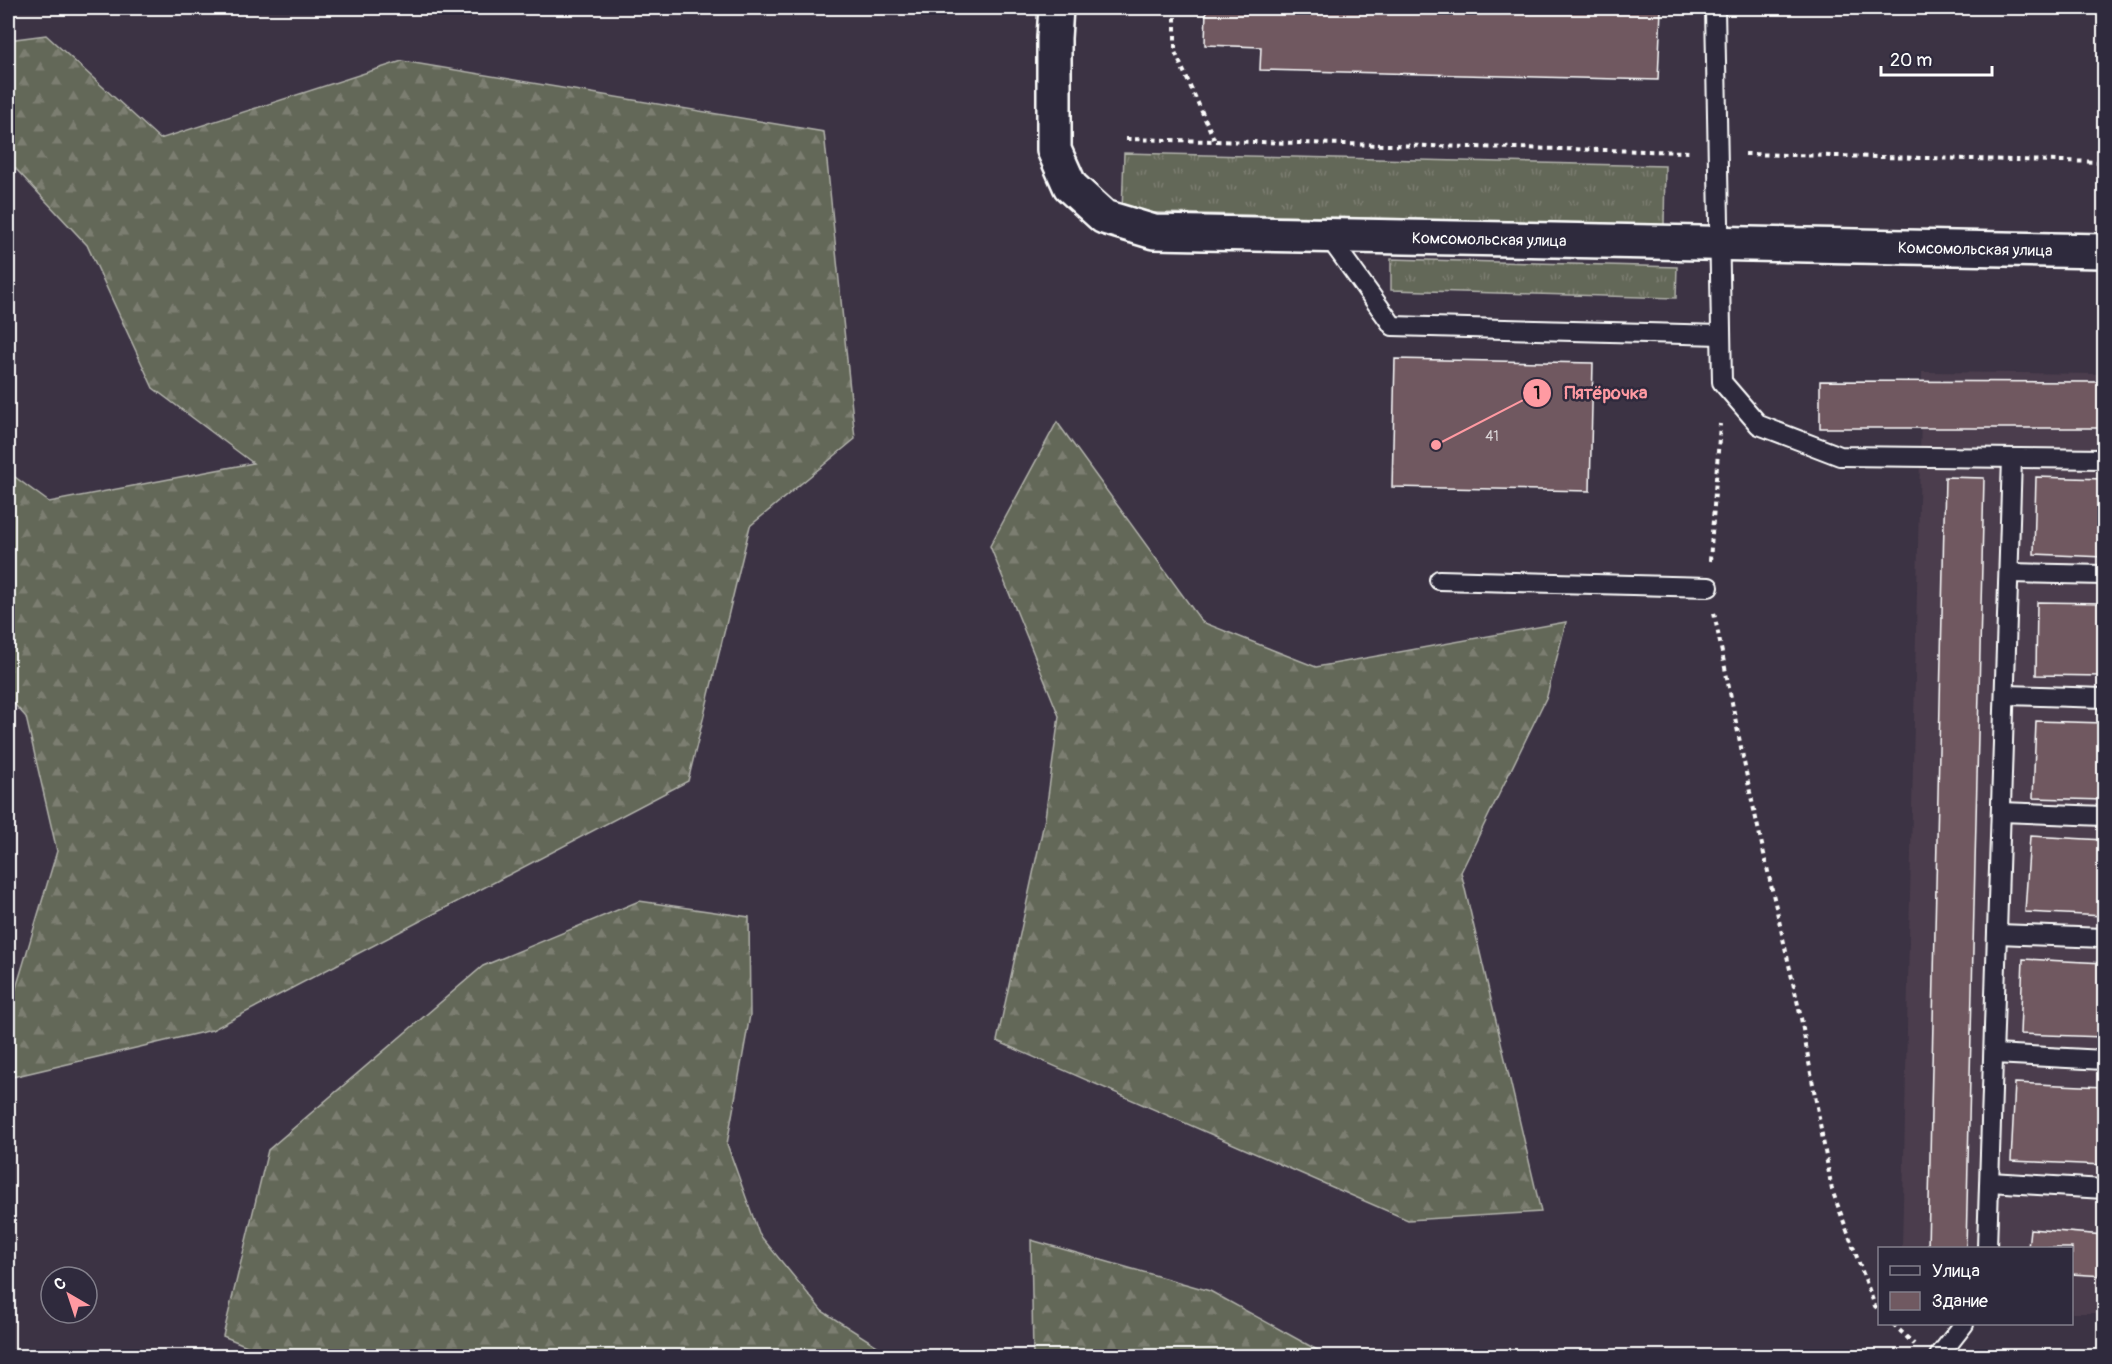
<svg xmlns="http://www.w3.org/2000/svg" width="2112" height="1364" viewBox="0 0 2112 1364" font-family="Pangolin,sans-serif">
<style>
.built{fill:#4c3e4d}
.grass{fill:url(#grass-tufts);stroke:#b2b3ac;stroke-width:1.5}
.forest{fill:url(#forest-firs);stroke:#b2b3ac;stroke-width:1.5}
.building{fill:#705961;stroke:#fff;stroke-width:1.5}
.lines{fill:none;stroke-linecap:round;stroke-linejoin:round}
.service-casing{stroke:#fff;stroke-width:22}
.secondary-casing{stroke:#fff;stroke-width:38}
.path{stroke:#fff;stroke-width:4;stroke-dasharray:4.5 4.5;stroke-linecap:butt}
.service{stroke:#2f2a3d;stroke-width:18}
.secondary{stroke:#2f2a3d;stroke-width:33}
.labels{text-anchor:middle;stroke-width:5;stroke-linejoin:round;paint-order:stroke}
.number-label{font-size:14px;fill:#dbd6d8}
.street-label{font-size:16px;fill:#fff;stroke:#2f2a3d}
.leader{fill:none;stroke:#ff9aa2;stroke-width:2}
.callout-dot{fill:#ff9aa2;stroke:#2f2a3d;stroke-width:2}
.mark-label{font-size:18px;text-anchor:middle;font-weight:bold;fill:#111}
.callout-label{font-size:18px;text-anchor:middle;font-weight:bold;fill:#ff9aa2;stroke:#2f2a3d;stroke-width:5;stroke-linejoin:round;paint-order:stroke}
</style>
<defs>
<pattern id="grass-tufts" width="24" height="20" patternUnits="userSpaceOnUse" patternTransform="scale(1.5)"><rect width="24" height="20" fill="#646758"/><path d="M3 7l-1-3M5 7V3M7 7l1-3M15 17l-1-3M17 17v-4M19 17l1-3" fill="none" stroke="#7b7e71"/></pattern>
<pattern id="forest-firs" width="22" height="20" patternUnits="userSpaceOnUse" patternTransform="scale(1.5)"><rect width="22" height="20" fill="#646758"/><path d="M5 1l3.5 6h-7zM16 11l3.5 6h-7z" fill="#7b7e71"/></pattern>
</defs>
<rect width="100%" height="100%" fill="#3c3344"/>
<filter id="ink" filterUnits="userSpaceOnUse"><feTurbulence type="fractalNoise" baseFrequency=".0167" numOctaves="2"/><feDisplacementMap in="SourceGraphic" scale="12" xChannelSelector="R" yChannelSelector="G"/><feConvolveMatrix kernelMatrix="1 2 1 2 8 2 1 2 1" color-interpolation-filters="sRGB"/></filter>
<g filter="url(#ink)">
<!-- built -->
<path class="built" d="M1922 372 2104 374V1313H2072V1248H1902Z"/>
<!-- grass -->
<g class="grass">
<path d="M1124 153 1665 166 1664 225 1122 212Z"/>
<path d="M1391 259 1677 267 1676 298 1391 290Z"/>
</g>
<!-- forest -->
<g class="forest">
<path d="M46 35 160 139 402 61 824 132 855 439 750 526 688 781 212 1030 8 1078V1015L57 851 26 717 8 697V472L49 502 253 463 153 388 87 245 14 167 8 166V40Z"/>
<path d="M1057 422 1202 622 1316 667 1566 622 1547 696 1461 872 1541 1212 1408 1220 997 1041 1045 818 1059 716 990 546Z"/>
<path d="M639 901 749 917 750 1015 727 1144 759 1234 822 1311 893 1356H271L223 1336 268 1150 483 966Z"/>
<path d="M1031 1240 1210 1291 1328 1356H1033Z"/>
</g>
<!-- building -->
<g class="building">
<path d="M1206 8 1661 9 1658 80 1260 70 1261 47 1205 45Z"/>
<path d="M1395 359 1593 363 1590 491 1392 487Z"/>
<path d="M1820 381 2104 382V428H1820Z"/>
<path d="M1945 477 1984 478 1966 1248H1928Z"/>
<path d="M2036 477 2104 479V557L2034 554Z"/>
<path d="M2037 602 2104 603V676L2036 675Z"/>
<path d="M2036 721 2104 723V800L2033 798Z"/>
<path d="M2030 836 2104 840V916L2025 912Z"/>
<path d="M2023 959 2104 963V1037L2020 1034Z"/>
<path d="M2015 1083 2104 1087V1165L2011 1161Z"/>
<path d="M2030 1229 2104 1235V1276L2072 1274V1248H2028Z"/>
</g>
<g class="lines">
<defs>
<g id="service">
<path d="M1715 8 1722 382 1759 425 1840 456 2104 459"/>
<path d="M1328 236 1393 326 1721 335"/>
<path d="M2009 573 2104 575"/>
<path d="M1439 580 1709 587"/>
<path d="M2005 695 2104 698"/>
<path d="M2001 812 2104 816"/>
<path d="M1998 934 2104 938"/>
<path d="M1994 1054 2104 1060"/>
<path d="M1990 1182 2104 1189"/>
<path d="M1987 1248 2012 458"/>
<path d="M1939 1356 1964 1324"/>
</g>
<g id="secondary">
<path id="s1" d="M1056 8 1054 38V150L1070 186 1104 217 1154 232 2104 251"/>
</g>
</defs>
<!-- service casing -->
<use href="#service" class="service-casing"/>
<!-- secondary casing -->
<use href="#secondary" class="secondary-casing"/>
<!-- path -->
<g class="path">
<path d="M1175 8V52L1215 141"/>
<path d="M1126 139 1690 152"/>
<path d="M1745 154 2104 162"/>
<path d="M1710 561 1720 424"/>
<path d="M1714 613 1750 792 1801 1018 1832 1190 1875 1306 1880 1311"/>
<path d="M1893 1324 1914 1344"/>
</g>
<!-- service -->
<use href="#service" class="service"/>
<!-- secondary -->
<use href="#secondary" class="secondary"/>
</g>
</g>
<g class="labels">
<!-- number labels -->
<g class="number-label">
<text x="1492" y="441">41</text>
</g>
<!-- street labels -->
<g class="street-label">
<text dy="6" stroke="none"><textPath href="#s1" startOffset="615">Комсомольская улица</textPath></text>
<text dy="6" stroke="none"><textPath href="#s1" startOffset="1101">Комсомольская улица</textPath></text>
</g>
</g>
<!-- callouts -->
<path class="leader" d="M1436 445L1537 393"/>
<g class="callout-dot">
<circle cx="1436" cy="445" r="6"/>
<circle cx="1537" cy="393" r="15"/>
</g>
<g class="mark-label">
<text x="1537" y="399">1</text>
</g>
<g class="callout-label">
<text x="1606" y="399">Пятёрочка</text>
</g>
<!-- margin -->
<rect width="2112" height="1364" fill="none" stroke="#2f2a3d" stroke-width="30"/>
<rect x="15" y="15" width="2082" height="1334" fill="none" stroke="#fff" stroke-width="2" filter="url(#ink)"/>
<!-- legend -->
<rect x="1878" y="1247" width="195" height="78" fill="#2f2a3d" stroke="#827f8b" stroke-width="1.5"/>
<rect x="1890" y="1266" width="30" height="9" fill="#2f2a3d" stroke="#827f8b" stroke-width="1.5"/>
<text x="1932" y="1277" font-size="18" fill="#ffffff">Улица</text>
<rect x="1890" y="1292" width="30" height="18" fill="#705961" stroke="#827f8b" stroke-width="1.5"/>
<text x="1932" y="1307" font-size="18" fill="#ffffff">Здание</text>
<!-- north arrow -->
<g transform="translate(69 1295) rotate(321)"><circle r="28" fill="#2f2a3d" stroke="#827f8b" stroke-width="1.5"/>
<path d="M0-4.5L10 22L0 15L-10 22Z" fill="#ff9aa2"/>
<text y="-9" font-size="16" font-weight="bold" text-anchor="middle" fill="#ffffff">С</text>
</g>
<!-- scale -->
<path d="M1881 66v9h111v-9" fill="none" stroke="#ffffff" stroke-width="3"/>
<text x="1890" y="66" font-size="18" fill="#ffffff" stroke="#2f2a3d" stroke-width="4.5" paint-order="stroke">20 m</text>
</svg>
